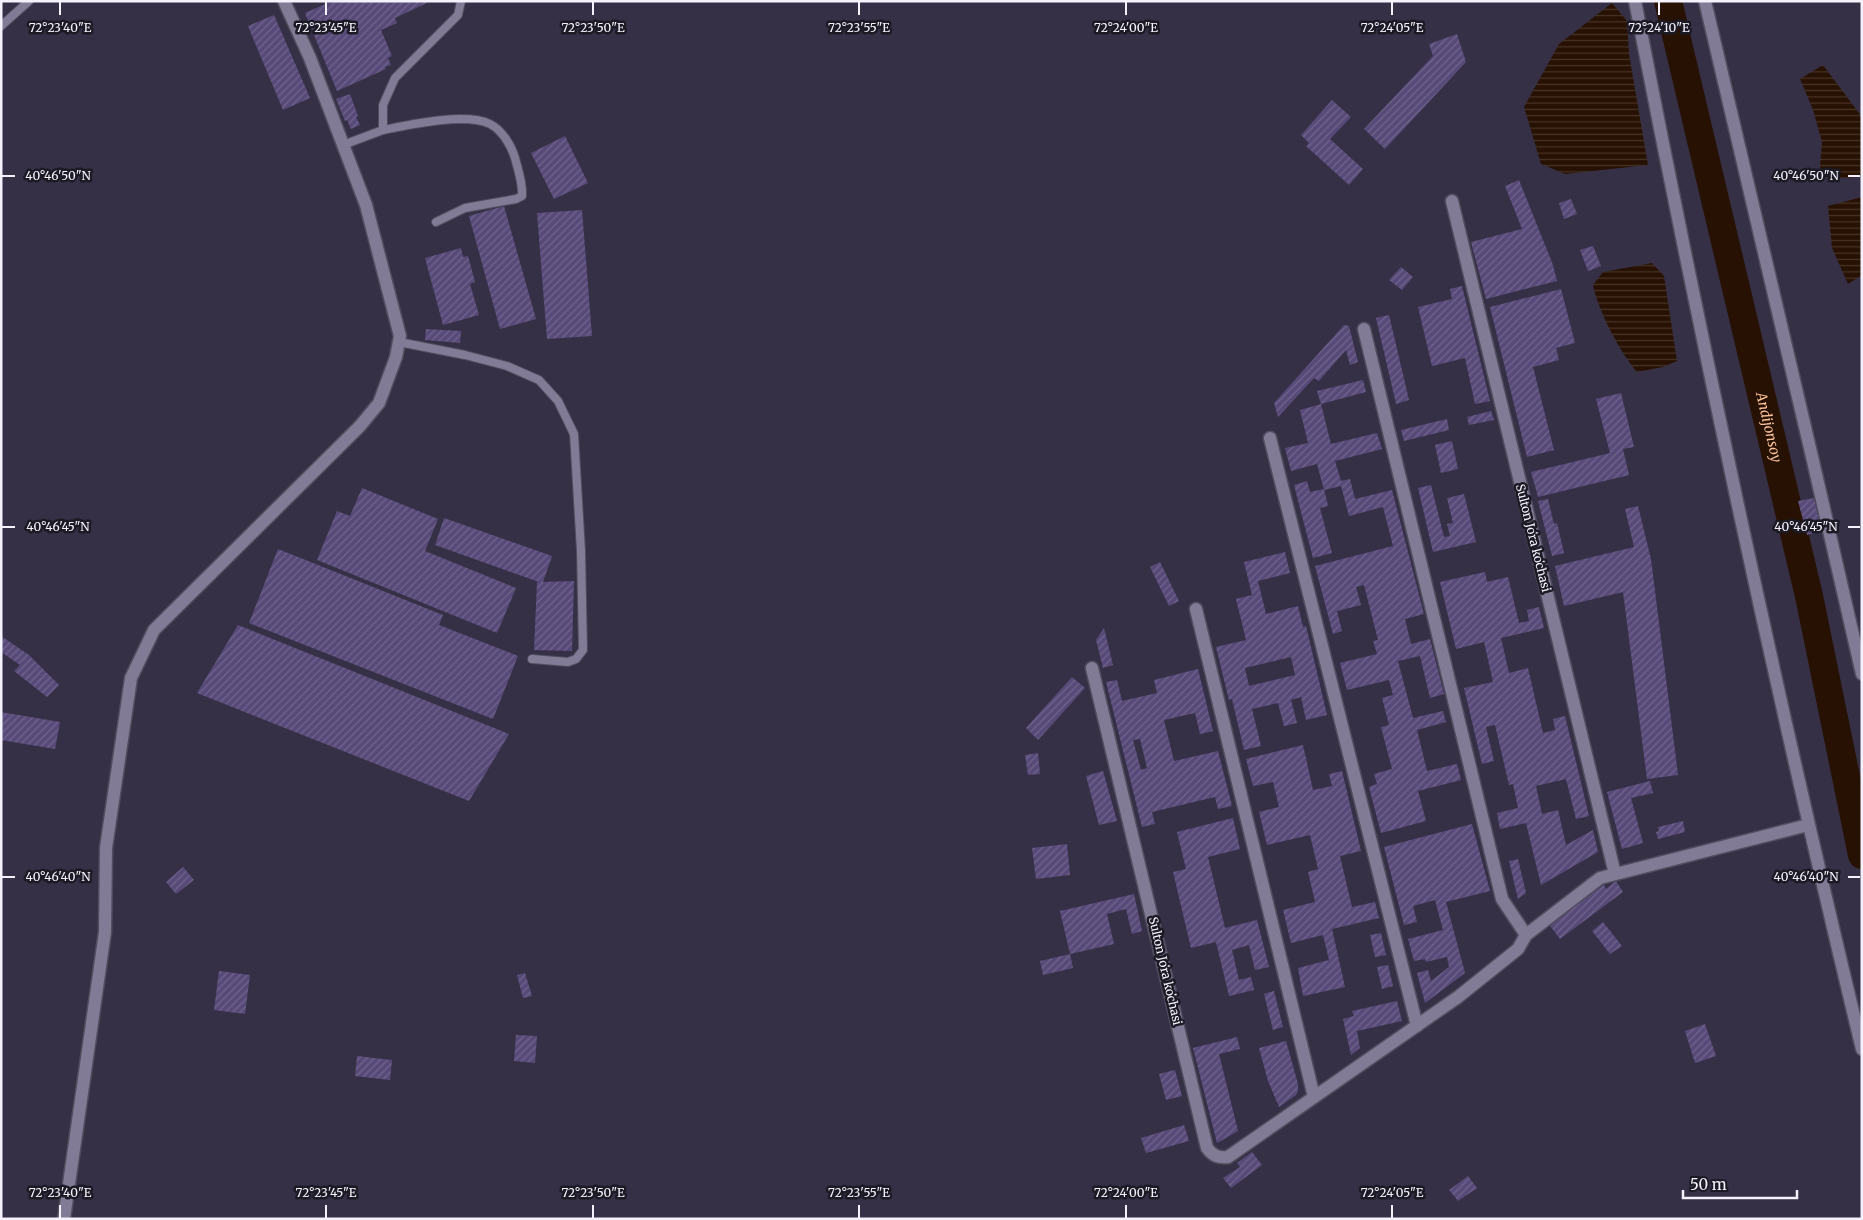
<svg xmlns="http://www.w3.org/2000/svg" width="1863" height="1220" viewBox="0 0 1863 1220" font-family="Merriweather,serif">
<style>
.water{fill:url(#water-rules)}
.lines{fill:none;stroke-linecap:round;stroke-linejoin:round}
.river{stroke:#271102;stroke-width:28}
.building{fill:url(#building-hatch);fill-rule:evenodd}
.lane-casing{stroke:#514c5e;stroke-width:10}
.street-casing{stroke:#514c5e;stroke-width:15}
.lane{stroke:#817b95;stroke-width:8}
.street{stroke:#817b95;stroke-width:12}
.ticks{fill:none;stroke:#f5f2fe;stroke-width:2}
.labels{text-anchor:middle;stroke-width:5;stroke-linejoin:round;paint-order:stroke}
.street-label{font-size:12px;fill:#f5f2fe;stroke:#1c1a24}
.water-label{font-size:14px;font-style:italic;fill:#fbc29a;stroke:#1c1a24}
.ticks-label{font-size:12px;text-anchor:middle;fill:#f5f2fe;stroke:#1c1a24;stroke-width:5;stroke-linejoin:round;paint-order:stroke}
</style>
<defs>
<pattern id="water-rules" width="6" height="5" patternUnits="userSpaceOnUse" patternTransform="scale(1.25)"><rect width="6" height="5" fill="#271102"/><path d="M0 2.5h6" fill="none" stroke="#473428"/></pattern>
<pattern id="building-hatch" width="6" height="6" patternUnits="userSpaceOnUse" patternTransform="scale(1.25)"><rect width="6" height="6" fill="#574a79"/><path d="M-1 1l2-2M0 6l6-6M5 7l2-2" fill="none" stroke="#70658d"/></pattern>
</defs>
<rect width="100%" height="100%" fill="#363046"/>
<!-- water -->
<g class="water">
<path d="M1612 3 1627 21 1629 54 1648 165 1565 174 1541 164 1524 107 1559 44Z"/>
<path d="M1823 65 1862 117V176L1849 178 1826 177 1820 167 1822 142 1813 110 1800 79Z"/>
<path d="M1862 197V275L1848 284 1832 248 1828 206Z"/>
<path d="M1652 263 1664 276 1677 361 1663 367 1637 372C1620 353 1598 310 1593 285L1603 272Z"/>
</g>
<g class="lines">
<!-- river -->
<path class="river" id="s1" d="M1668 1 1809 596 1862 855"/>
</g>
<!-- building -->
<g class="building">
<path d="M332 1H431L395 18 397 23 381 30 392 56 388 58 391 65 385 67 386 69 337 91 305 13Z"/>
<path d="M274 15 310 98 283 110 248 26Z"/>
<path d="M1457 34 1466 62 1385 149 1364 129 1433 56 1429 44Z"/>
<path d="M350 94 358 116 356 117 360 125 351 129 347 120 345 121 336 99Z"/>
<path d="M1332 100 1351 117 1330 139 1363 169 1349 185 1306 146 1309 143 1301 135Z"/>
<path d="M565 136 588 183 554 199 531 153Z"/>
<path d="M1519 180 1553 265 1557 281 1486 299 1471 242 1522 229 1505 186Z"/>
<path d="M1571 199 1577 214 1564 219 1559 203Z"/>
<path d="M504 206 536 319 500 329 469 216Z"/>
<path d="M582 210 592 336 547 339 537 213Z"/>
<path d="M1593 246 1601 266 1588 271 1580 250Z"/>
<path d="M461 248 463 257 468 256 475 282 470 284 479 315 443 325 425 258Z"/>
<path d="M1401 267 1413 277 1402 290 1389 280Z"/>
<path d="M1462 286 1490 401 1475 404 1465 358 1432 366 1418 307 1452 299 1450 289Z"/>
<path d="M1561 289 1575 343 1556 348 1559 360 1533 367 1554 450 1527 457 1490 307Z"/>
<path d="M1389 315 1409 400 1396 404 1376 318Z"/>
<path d="M1344 325 1349 326 1358 362 1350 365 1346 350 1319 381 1314 378 1278 417 1274 403Z"/>
<path d="M426 329 461 331 460 343 425 340Z"/>
<path d="M1363 380 1366 392 1321 404 1331 444 1377 433 1382 449 1335 461 1341 481 1350 479 1355 499 1392 490 1424 614 1405 619 1411 644 1430 639 1444 694 1430 698 1420 656 1398 661 1413 718 1443 711 1446 722 1417 730 1427 771 1457 764 1461 780 1418 791 1426 821 1381 833 1369 787 1377 784 1374 774 1392 769 1381 727 1389 725 1382 698 1393 695 1389 680 1347 690 1340 663 1377 654 1373 641 1378 640 1364 585 1356 587 1361 605 1337 611 1342 631 1333 634 1315 566 1393 546 1383 507 1349 516 1341 486 1324 490 1317 464 1291 471 1285 448 1308 443 1300 410 1321 404 1317 391Z"/>
<path d="M1621 393 1634 447 1623 449 1629 475 1538 497 1531 472 1610 453 1596 399Z"/>
<path d="M1491 411 1494 420 1469 425 1467 417Z"/>
<path d="M1447 419 1449 430 1404 441 1401 430Z"/>
<path d="M1452 441 1458 469 1441 473 1435 445Z"/>
<path d="M1307 481 1310 492 1324 489 1328 506 1320 508 1332 553 1313 558 1294 485Z"/>
<path d="M1431 485 1444 537 1450 536 1447 524 1453 523 1447 498 1464 494 1476 542 1433 552 1418 488Z"/>
<path d="M362 488 438 519 425 551 516 588 497 633 317 560 337 511 350 516Z"/>
<path d="M1814 498 1822 531 1807 535 1798 501Z"/>
<path d="M1548 499 1554 524 1557 523 1564 553 1552 556 1538 501Z"/>
<path d="M1638 506 1651 559 1678 775 1647 779 1623 592 1564 606 1555 566 1634 547 1625 509Z"/>
<path d="M444 518 552 556 543 582 574 581 572 651 534 650 537 582H539L435 545Z"/>
<path d="M278 549 443 615 439 625 518 656 493 719 249 623Z"/>
<path d="M1285 552 1290 573 1258 581 1266 614 1298 606 1303 627 1306 626 1327 715 1306 720 1301 697 1291 700 1297 723 1284 726 1278 703 1252 709 1261 746 1244 750 1232 699 1229 700 1216 647 1246 640 1236 599 1252 595 1244 562ZM1291 657 1295 675 1249 686 1245 668Z"/>
<path d="M1160 562 1179 601 1169 606 1150 567Z"/>
<path d="M1485 572 1487 582 1508 577 1519 623 1529 621 1527 610 1539 607 1544 628 1501 638 1509 673 1528 668 1543 733 1555 730 1553 719 1565 716 1589 816 1576 819 1566 779 1536 786 1542 814 1558 810 1566 845 1593 830 1598 852 1541 885 1526 823 1500 829 1497 813 1518 808 1513 784 1509 785 1495 725 1486 727 1494 761 1482 764 1464 688 1493 682 1484 642 1456 649 1440 582Z"/>
<path d="M238 625 509 734 469 801 197 693Z"/>
<path d="M1104 628 1113 665 1103 668 1096 640Z"/>
<path d="M1 636 29 655 59 685 47 697 14 671 20 665 1 652Z"/>
<path d="M1198 669 1213 731 1200 734 1195 713 1164 720 1174 761 1218 751 1232 806 1218 809 1215 797 1152 812 1155 824 1142 827 1106 682 1117 680 1122 701 1157 693 1154 680ZM1140 739 1147 768 1141 770 1133 740Z"/>
<path d="M1072 677 1085 688 1038 740 1026 728Z"/>
<path d="M1 712 60 722 55 749 1 740Z"/>
<path d="M1303 745 1313 790 1332 786 1329 774 1342 771 1361 851 1340 856 1352 907 1375 902 1379 918 1332 929 1345 987 1303 996 1298 968 1329 960 1323 935 1291 943 1283 910 1315 902 1308 872 1318 869 1310 835 1267 845 1259 812 1279 807 1273 782 1253 786 1246 759Z"/>
<path d="M1038 753 1040 774 1028 775 1025 755Z"/>
<path d="M1103 771 1117 821 1099 825 1086 776Z"/>
<path d="M1650 781 1653 793 1631 798 1643 843 1622 849 1607 792Z"/>
<path d="M1233 818 1240 849 1208 857 1225 928 1257 920 1269 967 1255 970 1249 945 1232 950 1239 980 1251 977 1254 990 1229 996 1216 942 1191 948 1173 872 1186 869 1177 832Z"/>
<path d="M1683 821 1685 832 1658 839 1656 832 1659 831 1658 827Z"/>
<path d="M1472 824 1490 891 1446 902 1465 973 1425 1003 1417 973 1428 970 1431 981 1449 967 1447 957 1426 962 1425 959 1414 961 1408 939 1443 930 1435 900 1413 906 1417 922 1404 925 1384 847Z"/>
<path d="M1067 844 1070 875 1036 879 1032 848Z"/>
<path d="M1518 859 1526 893 1518 899 1509 861Z"/>
<path d="M183 867 194 880 176 894 166 882Z"/>
<path d="M1616 881 1623 892 1560 939 1548 923 1594 889 1595 891 1604 885 1606 889Z"/>
<path d="M1134 894 1142 931 1132 934 1126 909 1107 914 1114 944 1070 954 1060 911Z"/>
<path d="M1603 922 1622 946 1610 954 1592 931Z"/>
<path d="M1381 933 1386 955 1375 957 1370 935Z"/>
<path d="M1070 954 1073 968 1043 975 1040 961Z"/>
<path d="M1388 965 1393 986 1382 989 1377 967Z"/>
<path d="M219 971 250 975 245 1014 214 1010Z"/>
<path d="M525 973 532 996 523 998 517 975Z"/>
<path d="M1274 991 1283 1027 1273 1030 1264 994Z"/>
<path d="M1397 1001 1402 1021 1357 1031 1360 1048 1351 1055 1343 1019 1354 1016 1352 1011Z"/>
<path d="M1705 1024 1716 1056 1695 1063 1685 1031Z"/>
<path d="M516 1035 537 1036 535 1063 514 1061Z"/>
<path d="M1237 1037 1240 1049 1219 1054 1238 1131 1217 1143 1193 1048Z"/>
<path d="M1286 1041 1298 1084V1091L1296 1095 1279 1107 1268 1081 1259 1048Z"/>
<path d="M357 1056 392 1060 390 1080 355 1076Z"/>
<path d="M1175 1070 1182 1096 1166 1100 1159 1074Z"/>
<path d="M1184 1125 1189 1141 1146 1153 1141 1138Z"/>
<path d="M1252 1152 1262 1165 1231 1188 1223 1178 1240 1167 1237 1163Z"/>
<path d="M1468 1176 1477 1188 1458 1201 1449 1190Z"/>
</g>
<g class="lines">
<defs>
<g id="lane">
<path d="M1 26 29 1"/>
<path d="M383 130C409 125 465 112 490 124 502 130 511 145 515 158 518 170 523 183 522 196L516 199 465 208 436 222"/>
<path d="M343 145 383 130V105L395 78 458 15 461 1"/>
<path d="M399 342 465 355 507 366 539 380 558 401 574 434 581 551 583 650 576 659 568 662 532 659"/>
</g>
<g id="street">
<path d="M1635 1C1703 352 1778 702 1862 1049"/>
<path d="M1705 1 1813 461 1862 674"/>
<path d="M1452 201 1615 874"/>
<path d="M1364 329 1502 899 1526 935"/>
<path d="M1270 438 1417 1026"/>
<path d="M1196 609 1314 1097"/>
<path d="M1092 668 1207 1148C1213 1156 1218 1158 1228 1157L1458 997 1518 949 1526 935 1600 878 1808 825"/>
<path d="M64 1219 105 932 106 848 131 678 154 630 360 426 379 403 396 357 400 336 366 205 310 58 284 1"/>
</g>
</defs>
<!-- lane casing -->
<use href="#lane" class="lane-casing"/>
<!-- street casing -->
<use href="#street" class="street-casing"/>
<!-- lane -->
<use href="#lane" class="lane"/>
<!-- street -->
<use href="#street" class="street"/>
</g>
<!-- ticks -->
<path class="ticks" d="M60 2V15M326 2V15M593 2V15M859 2V15M1126 2V15M1392 2V15M1659 2V15M2 176H15M1848 176H1860M2 527H15M1848 527H1860M2 877H15M1848 877H1860M60 1205V1218M326 1205V1218M593 1205V1218M859 1205V1218M1126 1205V1218M1392 1205V1218"/>
<g class="labels">
<!-- street labels -->
<g class="street-label">
<text transform="translate(1533 538) rotate(76)" y="4">Sulton Joʻra koʻchasi</text>
<text transform="translate(1165 971) rotate(77)" y="4">Sulton Joʻra koʻchasi</text>
</g>
<!-- water labels -->
<g class="water-label">
<text dy="5" stroke="none"><textPath href="#s1" startOffset="438">Andijonsoy</textPath></text>
</g>
</g>
<g class="ticks-label">
<text x="60" y="32">72°23'40"E</text>
<text x="326" y="32">72°23'45"E</text>
<text x="593" y="32">72°23'50"E</text>
<text x="859" y="32">72°23'55"E</text>
<text x="1126" y="32">72°24'00"E</text>
<text x="1392" y="32">72°24'05"E</text>
<text x="1659" y="32">72°24'10"E</text>
<text x="58" y="180">40°46'50"N</text>
<text x="1806" y="180">40°46'50"N</text>
<text x="58" y="531">40°46'45"N</text>
<text x="1806" y="531">40°46'45"N</text>
<text x="58" y="881">40°46'40"N</text>
<text x="1806" y="881">40°46'40"N</text>
<text x="60" y="1197">72°23'40"E</text>
<text x="326" y="1197">72°23'45"E</text>
<text x="593" y="1197">72°23'50"E</text>
<text x="859" y="1197">72°23'55"E</text>
<text x="1126" y="1197">72°24'00"E</text>
<text x="1392" y="1197">72°24'05"E</text>
</g>
<!-- border -->
<rect width="1863" height="1220" fill="none" stroke="#f5f2fe" stroke-width="5"/>
<!-- scale -->
<path d="M1683 1190v8h114v-8" fill="none" stroke="#f5f2fe" stroke-width="2.5"/>
<text x="1690" y="1190" font-size="15" fill="#f5f2fe" stroke="#1c1a24" stroke-width="4" paint-order="stroke">50 m</text>
</svg>
